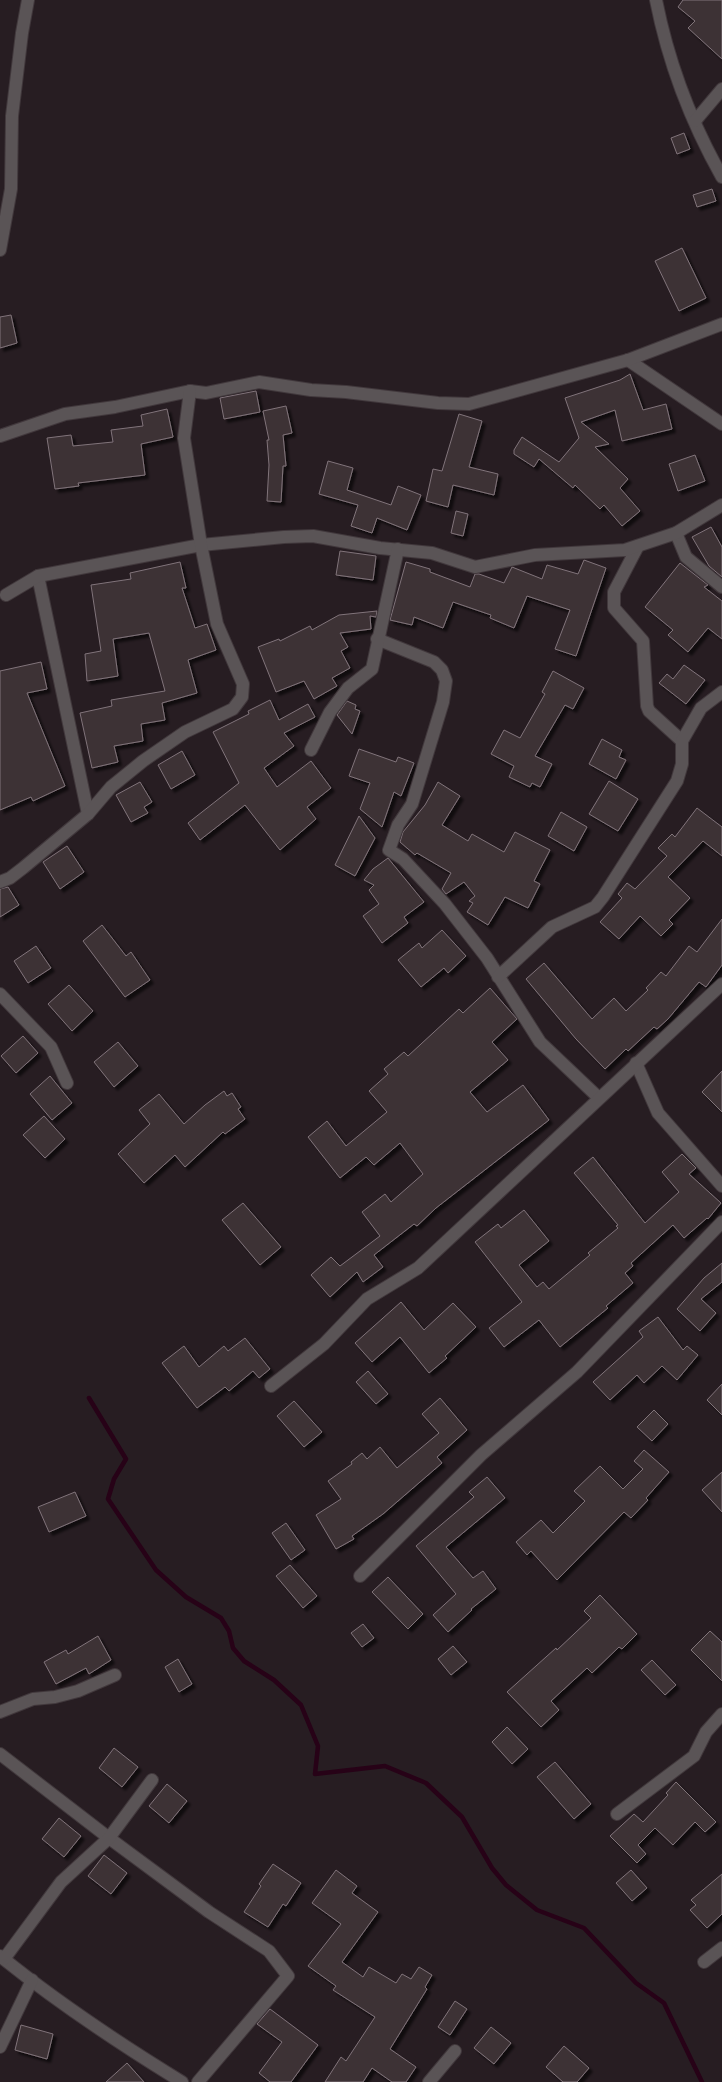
<svg xmlns="http://www.w3.org/2000/svg" width="722" height="2082" viewBox="0 0 722 2082" font-family="'Sofia Sans Condensed',sans-serif">
<style>
.lines{fill:none;stroke-linecap:round;stroke-linejoin:round}
.stream{stroke:#270217;stroke-width:4.5}
.building{fill:#3c3136;stroke:#81747a;filter:url(#shadow)}
.minor-casing{stroke:#41383c;stroke-width:14}
.minor{stroke:#5a5456;stroke-width:12}
</style>
<defs>
<filter id="shadow"><feDropShadow dx="3.5" dy="3.5" stdDeviation="1" flood-color="#0009"/></filter>
</defs>
<rect width="100%" height="100%" fill="#271d22"/>
<g class="lines">
<!-- stream -->
<path class="stream" d="M89 1398 126 1459 114 1479 108 1499 156 1570 186 1597 221 1618 229 1631 233 1648 244 1661 274 1680 301 1705 318 1746 315 1774 385 1766 426 1783 462 1817 492 1868 506 1885 537 1910 584 1928 636 1983 664 2003 702 2082"/>
</g>
<!-- building -->
<g class="building">
<path d="M683 0H722V59L688 28 695 21 678 7Z"/>
<path d="M684 133 690 149 677 154 671 138Z"/>
<path d="M712 189 716 201 697 207 693 195Z"/>
<path d="M682 248 706 298 679 311 655 261Z"/>
<path d="M11 315 17 343 0 348V317Z"/>
<path d="M630 374 643 410 666 404 672 429 622 441 615 410 581 422 609 444 595 447 628 479 620 488 640 511 622 526 604 505 600 509 575 485 573 488 539 459 534 467 514 454V450L522 437 559 462 579 438 565 398 620 380Z"/>
<path d="M256 391 260 412 224 419 220 398Z"/>
<path d="M286 406 292 433 283 435 286 466H283L281 502 267 501 269 465 267 440H269L263 411Z"/>
<path d="M167 409 173 437 141 444 145 475 78 483 79 486 55 489 47 438 71 435 73 446 113 442 111 430 143 426 141 415Z"/>
<path d="M459 414 482 421 469 467 498 474 494 495 453 485 448 507 426 501 433 469 442 471Z"/>
<path d="M695 455 705 481 678 491 669 464Z"/>
<path d="M328 461 353 468 347 490 391 505 398 486 421 495 407 530 377 518 372 533 351 526 358 505 319 494Z"/>
<path d="M456 511 468 514 463 536 451 533Z"/>
<path d="M711 527 722 547V577L709 566 692 537Z"/>
<path d="M340 551 376 556 373 580 336 575Z"/>
<path d="M584 560 606 568 576 656 555 649 570 610 527 596 514 628 490 618 491 615 453 602 443 628 414 617 412 625 390 620 406 562 430 569V572L470 587 475 574H479L504 583 512 567 542 579 547 565 578 574Z"/>
<path d="M180 562 186 588H182L195 628 207 624 216 650 188 660 197 693 162 703 165 720 141 724 143 741 114 746 118 762 92 768 80 713 112 706 111 700 165 691 149 633 113 639 118 676 87 681 85 654 101 651 91 585 131 579 130 573Z"/>
<path d="M680 563 708 585 704 587 722 601V639L708 628 688 652 668 635 673 630 645 607Z"/>
<path d="M377 611 376 617 370 616 371 629 340 633 348 647 341 651 350 668 332 678 337 686 314 699 304 681 276 692 258 647 279 639 280 641 310 626 312 630 339 615Z"/>
<path d="M41 662 47 689 27 693 65 786 33 801 31 797 0 810V671Z"/>
<path d="M684 665 705 680 686 704 659 683 667 674 673 679Z"/>
<path d="M553 671 584 688 573 709 565 705 535 756 552 764 540 787 532 783 530 787 509 777 514 766 491 754 504 730 520 738 545 694 542 692Z"/>
<path d="M270 700 279 720 308 704 315 717 284 733 294 746 264 768 277 787 311 761 331 788 307 807 316 819 280 850 245 805 200 840 188 823 239 783 213 732 249 714 248 711Z"/>
<path d="M347 701 356 705 355 709 360 711 352 734 337 715Z"/>
<path d="M602 739 622 750 619 757 626 760 616 779 589 764Z"/>
<path d="M359 749 396 762 398 757 414 763 401 796 394 792 382 827 360 809 370 783 349 776Z"/>
<path d="M182 751 195 775 171 789 158 765Z"/>
<path d="M609 781 638 799 618 831 589 814Z"/>
<path d="M140 782 152 802 144 807 148 813 131 822 116 795Z"/>
<path d="M438 782 460 796 442 825 468 841 472 834 504 852 515 832 550 850 534 881 540 884 528 908 505 897 488 925 467 912 473 903 469 901 475 896 464 882 446 894 442 889 451 873 417 853 415 855 400 842 403 832 425 805Z"/>
<path d="M697 808 722 827V856L703 841 668 877 690 898 669 920 673 924 661 936 640 916 619 939 600 922 622 898 618 894 627 883 635 889 667 856 658 848 672 834 675 837Z"/>
<path d="M561 812 587 827 574 851 548 836Z"/>
<path d="M359 816 375 838 355 876 335 865Z"/>
<path d="M67 846 84 872 60 889 43 862Z"/>
<path d="M388 858 424 902 404 917 408 923 382 943 363 916 379 904 369 890 374 885 364 880 373 869Z"/>
<path d="M8 887 19 905 0 917V889Z"/>
<path d="M722 919V965L706 987 699 982 668 1019 657 1029 654 1027 628 1051 626 1049 605 1069 576 1039 526 979 544 963 592 1019 614 998 626 1011 648 990 646 988 661 972 666 976 689 946 697 952Z"/>
<path d="M102 925 126 956 131 952 150 980 125 997 83 941Z"/>
<path d="M442 930 466 956 448 973 444 968 421 987 398 960 419 943 422 948Z"/>
<path d="M36 946 51 968 28 983 14 961Z"/>
<path d="M69 985 93 1011 72 1031 48 1004Z"/>
<path d="M490 988 517 1019 492 1042 508 1060 470 1092 487 1112 523 1085 549 1120 436 1208 417 1226 414 1224 374 1255 383 1267 363 1282 357 1272 330 1297 311 1275 331 1257 340 1266 380 1236 362 1212 385 1194 391 1202 423 1174 400 1143 374 1165 366 1157 340 1178 308 1137 327 1121 346 1146 387 1112 369 1091 388 1074 384 1069 404 1052 408 1056 459 1009 463 1013Z"/>
<path d="M23 1036 38 1053 16 1073 1 1056Z"/>
<path d="M118 1042 138 1066 114 1087 94 1062Z"/>
<path d="M722 1071V1112L702 1092Z"/>
<path d="M50 1076 72 1103 52 1120 30 1094Z"/>
<path d="M224 1091 227 1096 232 1093 241 1107 238 1109 245 1119 225 1134 223 1132 185 1167 175 1155 144 1183 118 1154 150 1124 139 1110 159 1094 184 1124 205 1105Z"/>
<path d="M44 1116 65 1139 45 1158 23 1135Z"/>
<path d="M682 1154 696 1168 689 1174 721 1203 708 1219 707 1218 684 1238 673 1225 631 1263 633 1266 625 1273 633 1283 606 1306 608 1308 560 1347 539 1320 504 1347 489 1328 522 1302 475 1242 498 1224 501 1228 524 1210 549 1241 519 1265 537 1287 543 1282 549 1289 590 1255 588 1253 618 1228 616 1226 618 1225 574 1173 593 1157 645 1223 679 1192 662 1172Z"/>
<path d="M243 1203 281 1247 260 1265 222 1220Z"/>
<path d="M722 1263V1282L701 1299 716 1313 700 1331 677 1309 704 1278Z"/>
<path d="M401 1302 424 1330 453 1303 476 1327 445 1356 447 1358 429 1373 400 1337 372 1362 355 1343Z"/>
<path d="M658 1317 683 1350 687 1346 698 1355 677 1380 662 1366 644 1383 637 1375 610 1400 593 1382 643 1337 639 1331Z"/>
<path d="M245 1338 270 1369 259 1378 253 1371 229 1391 225 1387 197 1408 162 1363 184 1346 199 1367 224 1346 228 1351Z"/>
<path d="M368 1371 388 1394 376 1404 356 1382Z"/>
<path d="M722 1384V1415L707 1400Z"/>
<path d="M440 1398 467 1430 437 1457 442 1463 383 1514 352 1536 354 1539 336 1549 316 1515 341 1499 328 1481 352 1464 351 1462 362 1453 367 1459 380 1447 397 1468 439 1433 422 1414Z"/>
<path d="M294 1401 322 1432 304 1447 277 1416Z"/>
<path d="M654 1410 668 1424 652 1441 637 1427Z"/>
<path d="M644 1450 669 1472 646 1498 648 1500 631 1518 624 1512 557 1580 531 1551 527 1555 516 1542 541 1520 553 1533 585 1501 574 1491 600 1466 623 1489 643 1469 634 1461Z"/>
<path d="M722 1472V1512L702 1490Z"/>
<path d="M487 1477 505 1498 446 1547 473 1578 483 1571 496 1589 471 1609 472 1610 448 1632 433 1615 456 1594 416 1546 474 1497 469 1492Z"/>
<path d="M75 1492 86 1516 49 1532 38 1507Z"/>
<path d="M286 1523 305 1550 291 1560 272 1533Z"/>
<path d="M290 1565 317 1596 303 1608 276 1576Z"/>
<path d="M388 1577 423 1614 408 1629 372 1592Z"/>
<path d="M600 1595 637 1634 622 1649 619 1647 592 1673 587 1668 551 1701 559 1710 541 1727 507 1692 556 1648 557 1650 591 1618 584 1611Z"/>
<path d="M363 1624 374 1638 362 1647 351 1633Z"/>
<path d="M710 1631 722 1642V1681L691 1650Z"/>
<path d="M98 1636 111 1660 89 1674 86 1668 56 1684 44 1662 66 1650 68 1654Z"/>
<path d="M453 1646 467 1662 451 1675 438 1659Z"/>
<path d="M178 1659 192 1684 179 1692 165 1667Z"/>
<path d="M652 1660 676 1685 665 1695 641 1670Z"/>
<path d="M507 1727 528 1749 512 1764 492 1742Z"/>
<path d="M114 1748 138 1767 122 1787 99 1768Z"/>
<path d="M555 1762 591 1804 574 1819 537 1777Z"/>
<path d="M676 1782 716 1822 705 1832 695 1822 673 1845 655 1828 638 1845 646 1854 637 1863 610 1836 634 1814 643 1822 668 1795 666 1793Z"/>
<path d="M167 1784 187 1801 169 1823 149 1806Z"/>
<path d="M59 1818 81 1836 64 1857 42 1839Z"/>
<path d="M104 1855 127 1873 111 1894 88 1876Z"/>
<path d="M273 1864 301 1883 286 1906 283 1904 268 1927 244 1912 261 1886 259 1884Z"/>
<path d="M336 1870 357 1886 352 1893 378 1912 342 1962 363 1977 369 1967 396 1983 402 1974 411 1979 419 1967 432 1975 425 1987 427 1989 390 2049 416 2067 406 2082H392L372 2068 363 2082H325L341 2057 346 2061 375 2017 333 1990 336 1986 308 1966 341 1924 312 1903Z"/>
<path d="M631 1870 647 1888 632 1901 616 1883Z"/>
<path d="M722 1874V1914L707 1928 690 1910 696 1905 691 1900Z"/>
<path d="M455 2001 467 2009 450 2035 438 2027Z"/>
<path d="M270 2009 318 2045 291 2082H270L259 2073 282 2042 257 2024Z"/>
<path d="M21 2025 53 2034 47 2059 15 2050Z"/>
<path d="M491 2027 511 2043 494 2064 474 2048Z"/>
<path d="M564 2046 589 2068 577 2082H563L546 2067Z"/>
<path d="M127 2063 144 2082H106Z"/>
</g>
<g class="lines">
<defs>
<g id="minor">
<path d="M656 0C668 61 691 122 722 177"/>
<path d="M695 121 722 89"/>
<path d="M0 250 11 189 12 116 22 33 28 0"/>
<path d="M628 360 722 424"/>
<path d="M0 436 65 414 115 407 190 391 206 393 259 382 311 390 346 392 438 403 469 404 628 360 722 324"/>
<path d="M676 533 686 557 722 587"/>
<path d="M638 546 614 592V608L643 641 647 706 649 711 682 741"/>
<path d="M38 576 88 814"/>
<path d="M6 595 38 576 201 545 284 537 313 536 380 548 432 553 475 567 535 555 625 550 676 533 722 505"/>
<path d="M377 639 434 662 442 670 446 681 443 702 412 804 398 825 389 850 403 859 445 904 487 958 540 1042 599 1098"/>
<path d="M311 750 330 712 348 688 372 669 398 549"/>
<path d="M0 882 10 878 23 868 88 814 111 787 143 761 185 732 233 709 242 697 243 684 217 624 201 545 184 438 190 391"/>
<path d="M498 977 552 927 595 907 603 897 677 781 682 764V741L701 708 722 692"/>
<path d="M0 994 51 1047 67 1083"/>
<path d="M636 1063 658 1113 722 1186"/>
<path d="M271 1386 324 1344 367 1299 418 1268 722 984"/>
<path d="M360 1576 481 1455 577 1372 722 1222"/>
<path d="M0 1712 33 1699 55 1697 78 1691 115 1675"/>
<path d="M0 1754 109 1838 209 1912 269 1951 288 1976 198 2082"/>
<path d="M617 1814 694 1756 706 1732 722 1714"/>
<path d="M0 1956C57 2002 120 2044 182 2082"/>
<path d="M4 1959 61 1882 109 1838 152 1780"/>
<path d="M704 1962 722 1948"/>
<path d="M0 2047 32 1980"/>
<path d="M429 2082 455 2051"/>
</g>
</defs>
<!-- minor casing -->
<use href="#minor" class="minor-casing"/>
<!-- minor -->
<use href="#minor" class="minor"/>
</g>
</svg>
